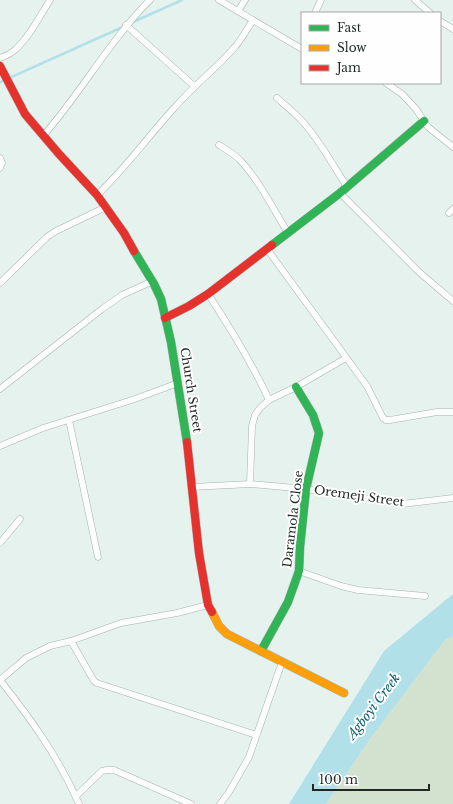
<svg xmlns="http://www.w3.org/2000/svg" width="453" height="804" viewBox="0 0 453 804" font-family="'Libre Baskerville',serif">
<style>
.green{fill:#d3e2cf}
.water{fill:#b2e0e8}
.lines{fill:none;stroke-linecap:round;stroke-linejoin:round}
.stream{stroke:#b2e0e8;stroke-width:2.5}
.street-casing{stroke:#a8b2ae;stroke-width:7}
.fast-casing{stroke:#a8b2ae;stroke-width:9}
.slow-casing{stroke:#a8b2ae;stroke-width:9}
.jam-casing{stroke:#a8b2ae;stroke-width:9}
.street{stroke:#fbfdfc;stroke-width:6}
.fast{stroke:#30b455;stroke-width:8}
.slow{stroke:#ff9f0a;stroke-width:8}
.jam{stroke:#e5322d;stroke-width:8}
.labels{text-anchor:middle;stroke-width:4;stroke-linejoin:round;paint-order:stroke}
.street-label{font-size:12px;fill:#1f2824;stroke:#fefefe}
.water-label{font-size:13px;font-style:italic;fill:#0f6170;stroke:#fefefe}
</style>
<rect width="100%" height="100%" fill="#e5f2ee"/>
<!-- green -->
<path class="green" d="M453 636V804H326L370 739 445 640Z"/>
<!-- water -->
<path class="water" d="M453 594V636L445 640 370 739 326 804H289L384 651Z"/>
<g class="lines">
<!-- stream -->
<g class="stream">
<path d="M133 22 182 0"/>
<path d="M0 82 125 26"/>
</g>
<defs>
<g id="street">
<path d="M219 0 302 49"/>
<path d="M415 0 430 13"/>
<path d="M238 11 245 0"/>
<path d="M315 13 321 0"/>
<path d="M440 21 453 29"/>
<path d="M126 25 194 86"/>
<path d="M0 58C6 56 12 53 16 49 30 36 40 16 50 0"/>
<path d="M386 83 402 94 416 109 428 127 453 147"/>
<path d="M277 98C286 106 295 113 303 122 320 141 333 165 347 187"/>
<path d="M43 136C81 93 109 41 150 0"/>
<path d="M219 145C227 150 234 154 240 160 258 179 274 210 288 233"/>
<path d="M0 158 2 163 0 168"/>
<path d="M340 193 419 272 453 301"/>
<path d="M97 195C126 168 149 135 176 106 194 85 216 69 234 48 242 39 247 29 253 20"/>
<path d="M449 213 453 209"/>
<path d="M267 249 367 386 383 418 386 420H390L437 412H453"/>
<path d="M0 283 47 237 56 231 106 207"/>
<path d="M208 294C231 329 251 361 269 400"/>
<path d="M0 389 102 309 122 295 153 281"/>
<path d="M69 420 98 557"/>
<path d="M0 446 43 428 135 399 178 383"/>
<path d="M250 484 252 426 255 415 260 408 269 400 296 387 346 358"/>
<path d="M192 487 250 484 306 489 402 504 453 498"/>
<path d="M0 543 20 519"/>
<path d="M299 571 341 586 358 590 425 596"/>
<path d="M71 641 94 681 97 683 256 735"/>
<path d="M0 680 26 658 50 646 71 641 121 623 177 613 208 605"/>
<path d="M0 680C31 719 59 758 79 804"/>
<path d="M76 796 102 771 107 770H114L191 804"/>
<path d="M220 804 229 792 249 757 282 662"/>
</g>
<g id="fast">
<path d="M272 245 340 193 424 121"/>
<path d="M134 251 154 284 161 299 171 342 187 442"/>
<path d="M261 651 288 602 299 571 300 547 306 489 319 433 313 415 296 387"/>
</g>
<path id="slow" d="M212 612 219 626 227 634 344 693"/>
<g id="jam">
<path d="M0 66 25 114 59 154 97 195 124 233 134 251"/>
<path d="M165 318 189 306 208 294 272 245"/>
<path d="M187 442 199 553 208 605 212 612"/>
</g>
</defs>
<!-- street casing -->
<use href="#street" class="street-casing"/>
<!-- fast casing -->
<use href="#fast" class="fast-casing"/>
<!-- slow casing -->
<use href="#slow" class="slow-casing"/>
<!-- jam casing -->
<use href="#jam" class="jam-casing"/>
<!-- street -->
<use href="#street" class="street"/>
<!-- fast -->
<use href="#fast" class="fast"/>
<!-- slow -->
<use href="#slow" class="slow"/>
<!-- jam -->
<use href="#jam" class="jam"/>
</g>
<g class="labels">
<!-- street labels -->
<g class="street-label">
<text transform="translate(191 390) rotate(81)" y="4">Church Street</text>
<text transform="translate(359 496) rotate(8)" y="4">Oremeji Street</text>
<text transform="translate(293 519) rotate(-83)" y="4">Daramola Close</text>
</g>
<!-- water labels -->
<g class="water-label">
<text transform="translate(373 706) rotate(-53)" y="5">Agboyi Creek</text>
</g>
</g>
<!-- legend -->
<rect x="301" y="12" width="140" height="72" fill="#fefefe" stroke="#a5a8a7"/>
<rect x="309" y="25" width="20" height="6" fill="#30b455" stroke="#a5a8a7"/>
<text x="337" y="32" font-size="12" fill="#1f2824">Fast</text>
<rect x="309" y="45" width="20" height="6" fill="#ff9f0a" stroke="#a5a8a7"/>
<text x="337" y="52" font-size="12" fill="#1f2824">Slow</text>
<rect x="309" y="65" width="20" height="6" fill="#e5322d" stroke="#a5a8a7"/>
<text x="337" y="72" font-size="12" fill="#1f2824">Jam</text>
<!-- scale -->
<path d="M313 784v6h116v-6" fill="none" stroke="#1f2824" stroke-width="2"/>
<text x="319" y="784" font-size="12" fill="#1f2824" stroke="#fefefe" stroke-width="3" paint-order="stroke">100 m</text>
</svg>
